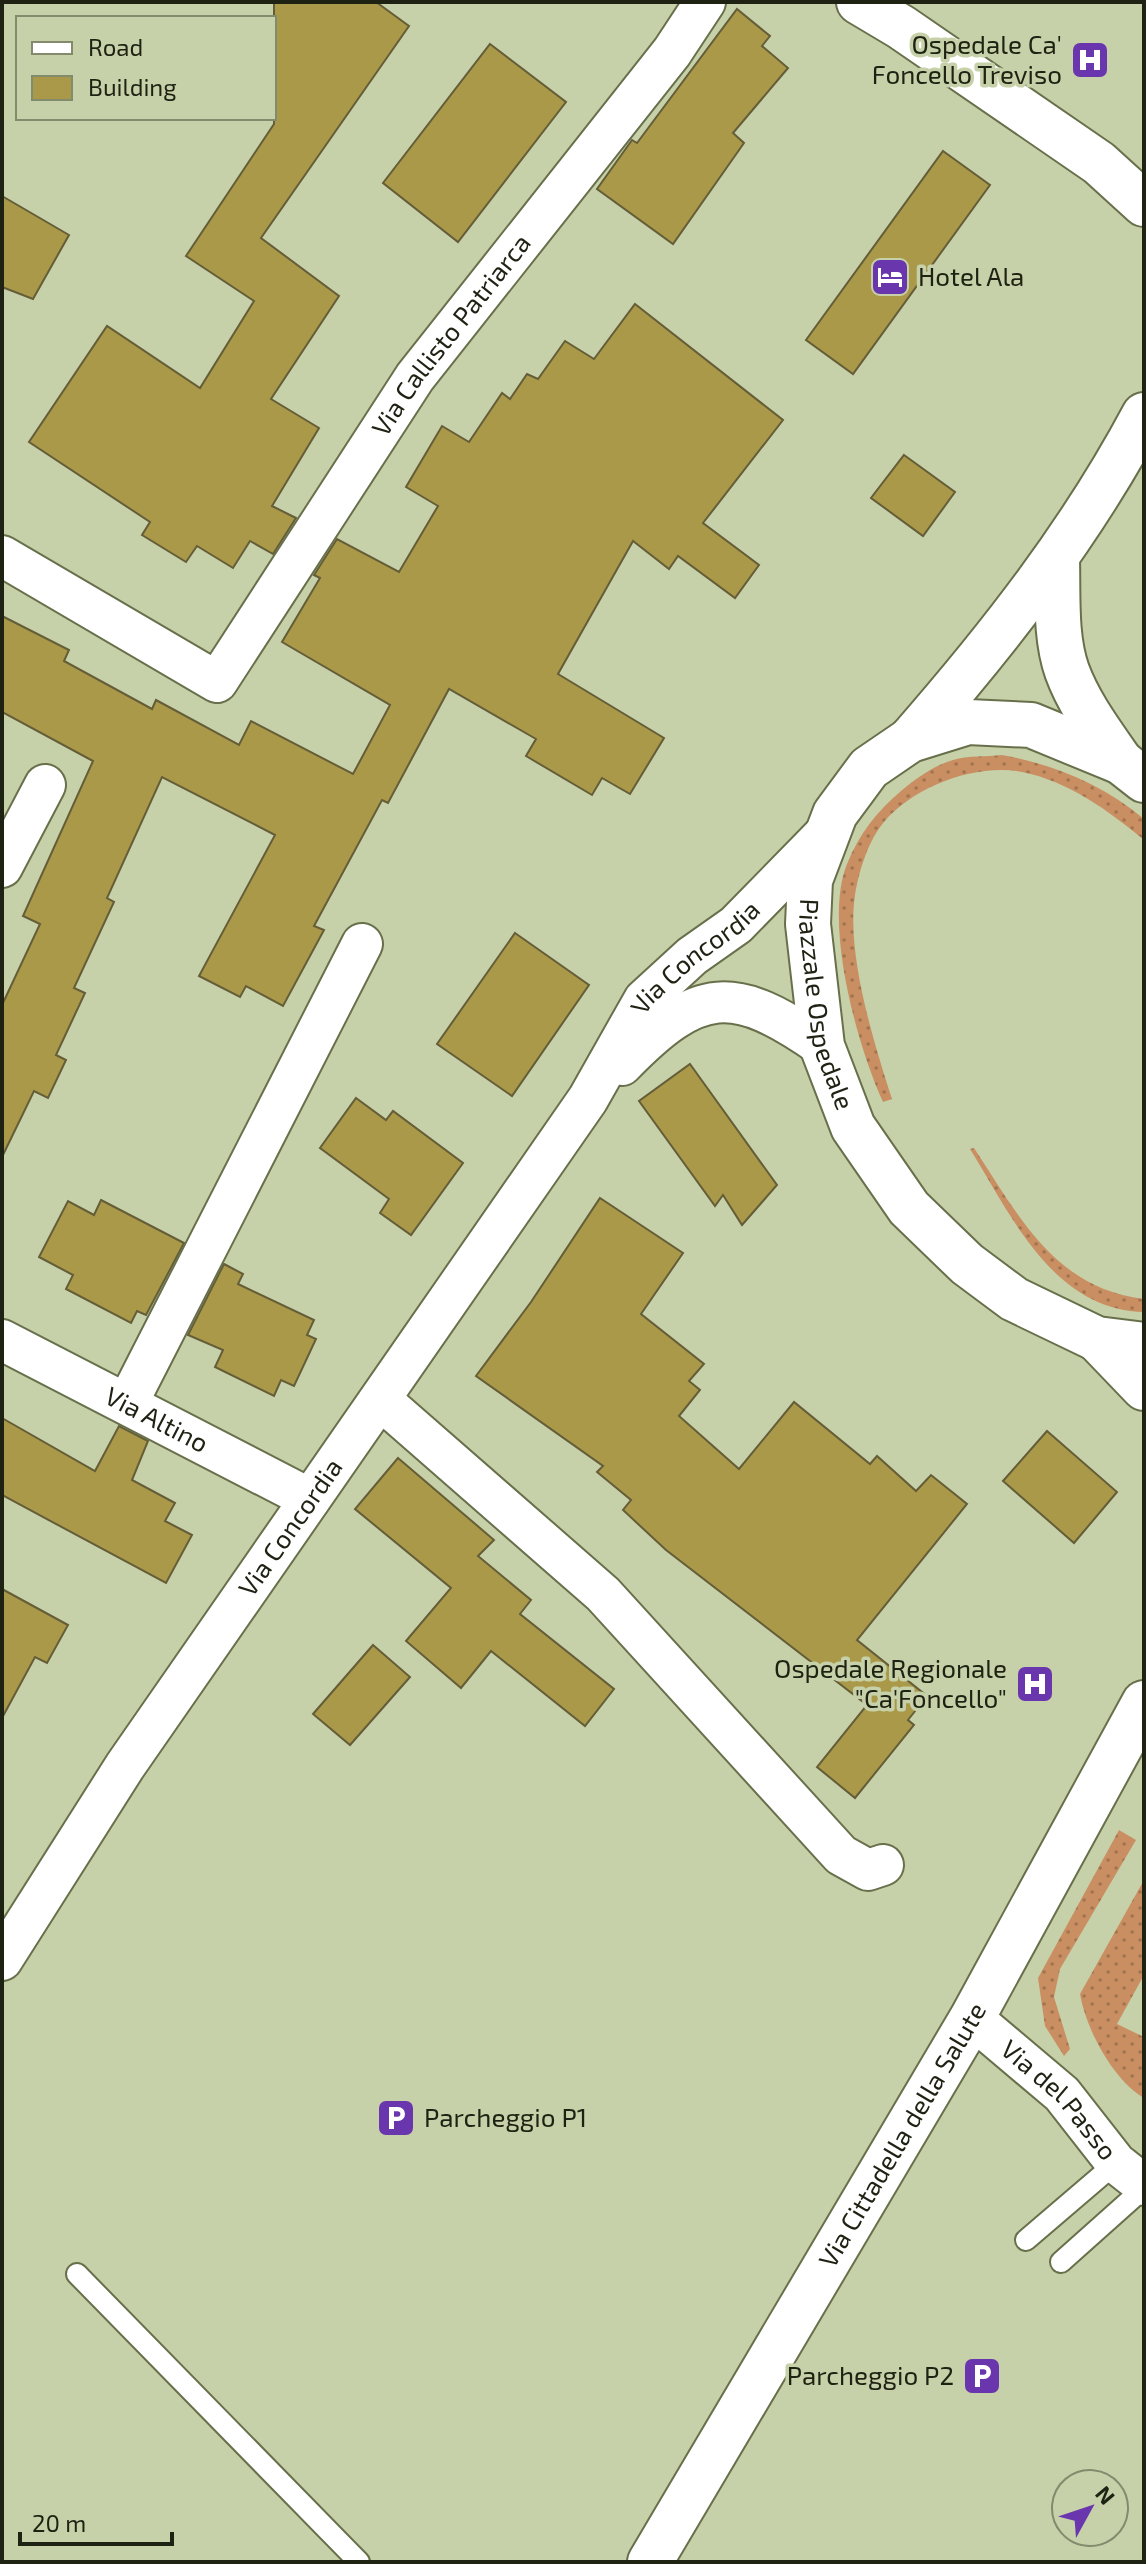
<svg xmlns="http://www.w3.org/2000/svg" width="1146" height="2564" viewBox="0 0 1146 2564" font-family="'Exo 2',sans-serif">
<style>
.grass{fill:url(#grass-dots)}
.building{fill:#a99949;stroke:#645d38;stroke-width:2}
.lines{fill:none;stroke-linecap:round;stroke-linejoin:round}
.lane-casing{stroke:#67704b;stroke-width:24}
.street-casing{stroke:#67704b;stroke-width:44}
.secondary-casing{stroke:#67704b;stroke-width:48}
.lane{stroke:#fff;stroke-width:20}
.street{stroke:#fff;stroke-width:40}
.secondary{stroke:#fff;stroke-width:44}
.labels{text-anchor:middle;stroke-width:7;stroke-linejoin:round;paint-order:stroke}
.poi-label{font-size:26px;fill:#1e2212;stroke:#c7d1a9;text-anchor:end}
.street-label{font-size:26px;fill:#1e2212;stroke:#c7d1a9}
</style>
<defs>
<pattern id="grass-dots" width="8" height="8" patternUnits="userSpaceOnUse" patternTransform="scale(2)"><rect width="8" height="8" fill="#c98f62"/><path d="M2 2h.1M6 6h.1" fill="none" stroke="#a3744f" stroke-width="1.8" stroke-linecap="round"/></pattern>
</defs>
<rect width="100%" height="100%" fill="#c7d1a9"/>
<!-- grass -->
<g class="grass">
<path d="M1002 755C1053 764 1104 785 1144 819V840C1109 811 1068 781 1022 772 977 763 914 786 884 822 868 841 859 871 855 895 846 954 874 1043 892 1099L883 1102C857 1045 823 923 847 864 859 834 877 811 901 791 915 779 935 765 953 760 968 755 987 757 1002 755Z"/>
<path d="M974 1148C1019 1216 1054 1288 1144 1299V1312C1053 1310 1011 1215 970 1149Z"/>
<path d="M1119 1830 1136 1840 1060 1969 1054 1997 1070 2049 1064 2056 1045 2026 1038 1978Z"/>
<path d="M1144 1880V1975L1117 2024 1144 2037V2098C1113 2080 1086 2029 1080 1994Z"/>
</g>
<!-- building -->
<g class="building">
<path d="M274 2H376L409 26 261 238 339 296 271 399 319 428 272 506 296 518 273 554 250 541 233 568 197 546 186 562 142 535 150 522 29 442 107 326 200 388 254 301 186 256 274 124Z"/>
<path d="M737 9 770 36 762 46 788 68 733 133 744 143 673 244 597 189 632 140 637 143Z"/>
<path d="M490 44 566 102 458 242 383 183Z"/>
<path d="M943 151 990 185 853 374 806 340Z"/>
<path d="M2 196 69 235 33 299 2 287Z"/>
<path d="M635 304 783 420 703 523 759 565 735 598 678 556 669 569 633 541 558 674 664 738 630 794 602 778 592 795 526 756 536 739 449 689 388 803 382 800 314 926 324 930 283 1006 246 986 240 997 199 976 275 835 162 777 107 898 114 902 74 988 85 993 56 1055 66 1060 48 1098 34 1091 2 1157V1005L40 924 23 916 93 761 2 712V616L69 650 64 661 152 709 156 700 239 745 251 721 353 774 390 705 282 642 320 578 314 575 337 539 399 572 438 506 406 487 442 426 469 442 502 393 510 399 527 374 538 379 565 341 594 359Z"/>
<path d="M904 455 955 492 923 536 871 498Z"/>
<path d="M515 933 589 985 512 1096 437 1044Z"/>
<path d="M690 1064 777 1185 742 1225 723 1195 715 1206 639 1101Z"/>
<path d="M356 1098 386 1120 393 1111 463 1163 411 1235 380 1213 389 1199 320 1148Z"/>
<path d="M600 1198 683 1253 641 1314 704 1364 689 1381 700 1390 679 1416 739 1469 794 1402 870 1464 877 1456 916 1491 931 1475 967 1504 857 1640 927 1696 908 1720 914 1725 855 1798 817 1767 867 1705 666 1550 623 1510 631 1500 597 1472 603 1466 476 1376 531 1302Z"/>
<path d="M101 1200 184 1243 146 1315 137 1311 131 1323 66 1289 73 1275 39 1257 68 1201 94 1215Z"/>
<path d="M224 1264 243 1274 238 1284 314 1320 307 1335 316 1339 294 1386 281 1380 274 1396 215 1367 223 1350 188 1335Z"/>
<path d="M2 1418 95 1471 119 1426 148 1441 132 1480 175 1503 165 1521 192 1535 166 1583 2 1495Z"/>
<path d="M1047 1431 1117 1492 1074 1543 1003 1481Z"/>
<path d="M398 1458 494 1540 478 1556 531 1600 520 1614 614 1689 585 1726 491 1651 461 1688 406 1641 451 1588 355 1509Z"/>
<path d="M2 1589 68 1625 47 1663 35 1657 2 1718Z"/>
<path d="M373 1645 410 1677 350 1745 313 1714Z"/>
</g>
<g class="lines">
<defs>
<g id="lane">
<path d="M1026 2240 1116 2163"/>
<path d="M1061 2262 1144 2188"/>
<path d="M77 2274 359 2562"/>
</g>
<g id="street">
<path id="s1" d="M2 556 217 682 415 377 672 52 705 2"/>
<path d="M2 867 45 785"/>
<path d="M622 1065C699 986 733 984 822 1046"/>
<path id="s2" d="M2 1340 310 1499"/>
<path d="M381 1400 603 1594 841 1855 868 1870 883 1865"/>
<path d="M127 1404 362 944"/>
<path id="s3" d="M2 1960 125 1766 588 1099 644 1000 692 956 736 925 825 834"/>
<path id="s4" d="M972 2018 1062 2094 1116 2163 1144 2185"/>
</g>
<g id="secondary">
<path d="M859 2 901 27 1099 163 1144 204"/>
<path d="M1057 560C1058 595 1055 637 1067 671 1079 704 1101 733 1121 762"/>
<path d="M910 740C999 638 1080 535 1144 415"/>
<path id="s5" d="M1144 780 1121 762 1031 725 968 722 910 740 869 768 835 814 810 880 808 924 822 1046 853 1127 909 1208 967 1264 1014 1299 1097 1339 1144 1345"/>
<path d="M1097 1339 1144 1388"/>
<path id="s6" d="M650 2562 972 2018 1144 1703"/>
</g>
</defs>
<!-- lane casing -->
<use href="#lane" class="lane-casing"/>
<!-- street casing -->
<use href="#street" class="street-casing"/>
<!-- secondary casing -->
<use href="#secondary" class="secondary-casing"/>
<!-- lane -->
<use href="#lane" class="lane"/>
<!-- street -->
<use href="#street" class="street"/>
<!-- secondary -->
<use href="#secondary" class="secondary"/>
</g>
<!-- icons -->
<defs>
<symbol id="hospital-square" viewBox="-11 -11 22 22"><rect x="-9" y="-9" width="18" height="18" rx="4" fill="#6936ad" stroke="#c7d1a9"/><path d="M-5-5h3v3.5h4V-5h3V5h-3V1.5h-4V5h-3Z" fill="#fff"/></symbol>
<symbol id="hotel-square" viewBox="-11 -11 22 22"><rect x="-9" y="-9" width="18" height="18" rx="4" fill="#6936ad" stroke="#c7d1a9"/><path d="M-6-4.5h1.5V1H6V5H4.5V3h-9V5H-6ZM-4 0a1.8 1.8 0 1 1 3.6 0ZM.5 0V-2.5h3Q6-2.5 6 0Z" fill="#fff"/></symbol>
<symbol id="parking-square" viewBox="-11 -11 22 22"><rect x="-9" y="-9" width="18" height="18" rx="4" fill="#6936ad" stroke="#c7d1a9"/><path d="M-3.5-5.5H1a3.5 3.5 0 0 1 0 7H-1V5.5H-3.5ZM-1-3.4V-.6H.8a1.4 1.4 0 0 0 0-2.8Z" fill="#fff"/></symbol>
</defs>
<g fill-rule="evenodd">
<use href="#hospital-square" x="1068" y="38" width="44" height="44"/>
<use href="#hotel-square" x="868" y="255" width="44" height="44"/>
<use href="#hospital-square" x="1013" y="1662" width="44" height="44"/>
<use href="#parking-square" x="374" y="2096" width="44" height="44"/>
<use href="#parking-square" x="960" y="2354" width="44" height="44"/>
</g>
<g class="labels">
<!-- poi labels -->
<g class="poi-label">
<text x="1062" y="54">Ospedale Ca'<tspan x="1062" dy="30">Foncello Treviso</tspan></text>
<text x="918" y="286" text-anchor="start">Hotel Ala</text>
<text x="1007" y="1678">Ospedale Regionale<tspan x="1007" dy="30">"Ca'Foncello"</tspan></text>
<text x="424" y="2127" text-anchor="start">Parcheggio P1</text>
<text x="954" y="2385">Parcheggio P2</text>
</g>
<!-- street labels -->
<g class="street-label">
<text dy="9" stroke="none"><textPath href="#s1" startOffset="668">Via Callisto Patriarca</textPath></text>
<text dy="9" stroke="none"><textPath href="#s3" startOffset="1222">Via Concordia</textPath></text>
<text dy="9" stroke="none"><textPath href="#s5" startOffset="554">Piazzale Ospedale</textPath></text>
<text dy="9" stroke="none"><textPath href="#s2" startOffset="174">Via Altino</textPath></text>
<text dy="9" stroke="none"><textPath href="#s3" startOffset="520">Via Concordia</textPath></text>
<text dy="9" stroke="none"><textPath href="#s4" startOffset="120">Via del Passo</textPath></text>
<text dy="9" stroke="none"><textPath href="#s6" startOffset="496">Via Cittadella della Salute</textPath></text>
</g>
</g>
<!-- border -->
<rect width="1146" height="2564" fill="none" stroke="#1e2212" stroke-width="8"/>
<!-- legend -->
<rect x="16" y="16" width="260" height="104" fill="#c7d1a9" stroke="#838b6d" stroke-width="2"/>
<rect x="32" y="42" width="40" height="12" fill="#ffffff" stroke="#838b6d" stroke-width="2"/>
<text x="88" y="56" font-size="24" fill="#1e2212">Road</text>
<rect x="32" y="76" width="40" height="24" fill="#a99949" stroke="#838b6d" stroke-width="2"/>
<text x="88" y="96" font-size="24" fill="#1e2212">Building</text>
<!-- north arrow -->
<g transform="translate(1090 2508) rotate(50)"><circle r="38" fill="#c7d1a9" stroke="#838b6d" stroke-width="2"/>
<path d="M0-6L14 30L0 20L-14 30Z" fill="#6936ad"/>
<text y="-12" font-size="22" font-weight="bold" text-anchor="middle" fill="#1e2212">N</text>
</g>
<!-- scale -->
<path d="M20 2532v12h152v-12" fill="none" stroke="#1e2212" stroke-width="4"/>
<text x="32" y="2532" font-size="24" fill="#1e2212" stroke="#c7d1a9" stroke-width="6" paint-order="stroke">20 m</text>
</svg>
